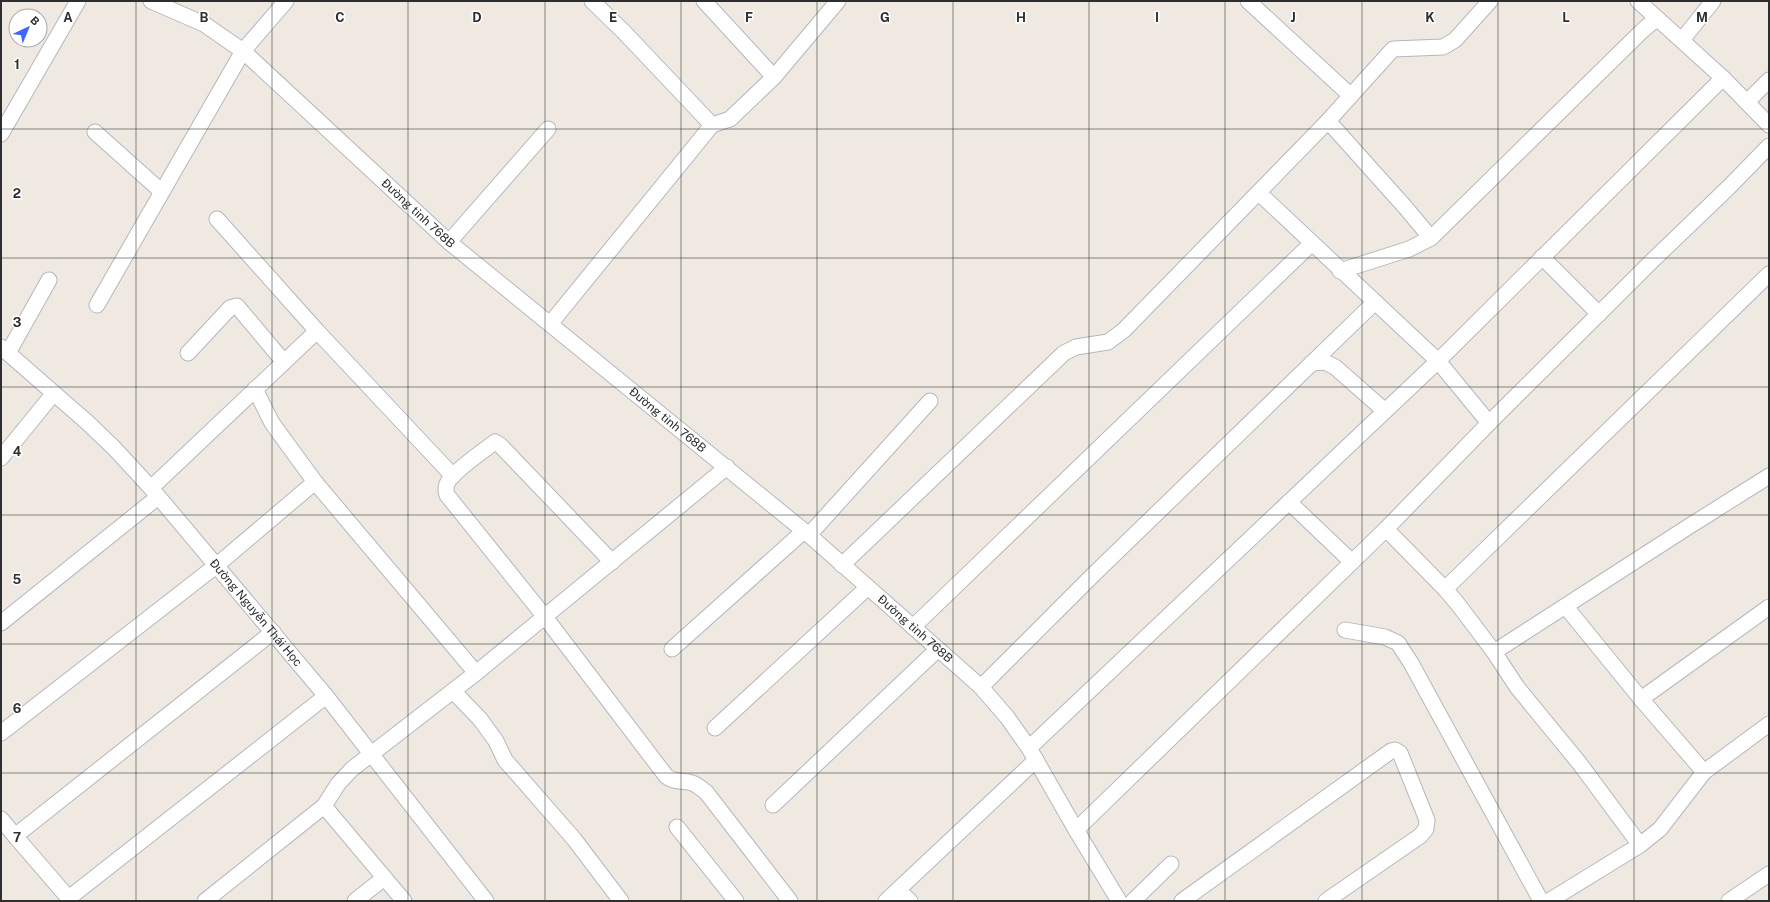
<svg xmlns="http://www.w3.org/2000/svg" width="1770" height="902" viewBox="0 0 1770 902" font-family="'Public Sans',sans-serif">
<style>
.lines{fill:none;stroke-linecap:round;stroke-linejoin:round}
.minor-casing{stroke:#b4b7c1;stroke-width:17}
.minor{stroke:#fff;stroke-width:15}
.grid{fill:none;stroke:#2e2e2e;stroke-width:1;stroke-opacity:0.55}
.labels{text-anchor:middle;stroke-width:3;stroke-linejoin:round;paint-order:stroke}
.street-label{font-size:12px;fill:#2e2e2e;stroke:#fff}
.grid-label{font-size:13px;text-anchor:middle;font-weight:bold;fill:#2e2e2e;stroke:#fff;stroke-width:3;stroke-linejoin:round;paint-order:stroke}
</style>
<rect width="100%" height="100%" fill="#efe9e1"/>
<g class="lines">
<defs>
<g id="minor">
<path id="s1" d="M151 1 204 24 243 51 449 242 809 535 981 687 1007 717 1029 748 1076 830 1119 901"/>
<path d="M592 1 623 31 712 125 730 119 774 77 838 1"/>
<path d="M704 1 774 77"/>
<path d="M1248 1 1350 95"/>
<path d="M1638 1 1723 78 1769 125"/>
<path d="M1682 40 1713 1"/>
<path d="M1747 102 1769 80"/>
<path d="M1328 121 1405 207 1431 238 1409 249 1340 271"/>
<path d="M95 132 162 192"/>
<path d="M1 134 78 1"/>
<path d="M1259 193 1438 361 1489 423"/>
<path d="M217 219 317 331 453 476"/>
<path d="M1431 238 1643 30 1656 19"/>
<path d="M449 242 548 129"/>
<path d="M1542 257 1599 314"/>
<path d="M97 305 243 51 286 1"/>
<path d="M550 324 712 125"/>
<path id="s2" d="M1 347 88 423 114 448 151 488 326 696 486 901"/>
<path d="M8 353 49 280"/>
<path d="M188 353 230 308 237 306 284 362"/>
<path d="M1312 363 1325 362 1335 367 1385 411"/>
<path d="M255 389 272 423 315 482"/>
<path d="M1 458 54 393"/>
<path d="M151 488 317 331"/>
<path d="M1289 502 1352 562"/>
<path d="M1386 529 1445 589 1457 603 1494 652 1517 687 1580 764 1640 845"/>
<path d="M809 535 930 401"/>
<path d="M612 562 500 445 495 442C483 451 457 469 449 480 446 485 445 490 447 495L545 617 666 776C674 783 681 780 692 783 696 784 702 789 706 792L790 901"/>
<path d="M842 565 1064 353 1076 347 1108 342 1124 330 1328 121 1393 49 1443 47 1455 40 1490 1"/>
<path d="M1445 589 1769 274"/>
<path d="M1566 607 1641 699"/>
<path d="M1 623 158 497"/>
<path d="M913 627 1312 243"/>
<path d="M1345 630 1385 637 1398 643 1411 663 1541 901"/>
<path d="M672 649 804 531"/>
<path d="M1494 652 1688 527 1769 476"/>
<path d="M981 687 1094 574 1375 302"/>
<path d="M453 691 480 719 496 741 505 760 574 839 621 901"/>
<path d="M715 728 868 587"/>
<path d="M1 733 217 565 315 482 476 673"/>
<path d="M1029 748 1438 361 1723 78"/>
<path d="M1704 772 1641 699 1769 607"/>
<path d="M773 805 938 649"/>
<path d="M324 806 404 901"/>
<path d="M1 819 15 836"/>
<path d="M677 827 736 901"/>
<path d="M1076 830 1386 529 1489 423 1654 259 1729 187 1769 146"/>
<path d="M898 890 910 901"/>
<path d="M69 898 326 696"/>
<path d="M71 901 15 836 273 632"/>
<path d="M205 901 324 806 338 784 352 769 476 673 727 467"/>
<path d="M355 901 384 878"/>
<path d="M886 901 1036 760"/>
<path d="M1133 901 1171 864"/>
<path d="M1182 901 1391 751 1395 750 1400 753 1427 820 1426 829 1420 836 1326 901"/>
<path d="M1549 901 1640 845 1660 829 1704 772 1769 724"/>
<path d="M1729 901 1769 874"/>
</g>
</defs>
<!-- minor casing -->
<use href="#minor" class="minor-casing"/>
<!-- minor -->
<use href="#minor" class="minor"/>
</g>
<!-- grid -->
<path class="grid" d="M136 1V901M272 1V901M408 1V901M545 1V901M681 1V901M817 1V901M953 1V901M1089 1V901M1225 1V901M1362 1V901M1498 1V901M1634 1V901M1 129H1769M1 258H1769M1 387H1769M1 515H1769M1 644H1769M1 773H1769"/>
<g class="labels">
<!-- street labels -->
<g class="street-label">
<text dy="4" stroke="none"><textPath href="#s1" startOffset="344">Đường tỉnh 768B</textPath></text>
<text dy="4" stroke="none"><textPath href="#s1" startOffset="668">Đường tỉnh 768B</textPath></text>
<text dy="4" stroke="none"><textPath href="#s2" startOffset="369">Đường Nguyễn Thái Học</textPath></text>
<text dy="4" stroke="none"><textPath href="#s1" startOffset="992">Đường tỉnh 768B</textPath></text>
</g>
</g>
<g class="grid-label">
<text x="68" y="22">A</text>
<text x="204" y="22">B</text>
<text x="340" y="22">C</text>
<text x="477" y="22">D</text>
<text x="613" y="22">E</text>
<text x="749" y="22">F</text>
<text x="885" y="22">G</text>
<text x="1021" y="22">H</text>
<text x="1157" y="22">I</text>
<text x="1293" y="22">J</text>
<text x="1430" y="22">K</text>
<text x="1566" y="22">L</text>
<text x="1702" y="22">M</text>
<text x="17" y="69">1</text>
<text x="17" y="198">2</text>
<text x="17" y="327">3</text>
<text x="17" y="456">4</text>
<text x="17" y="584">5</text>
<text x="17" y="713">6</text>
<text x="17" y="842">7</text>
</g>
<!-- border -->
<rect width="1770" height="902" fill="none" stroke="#2e2e2e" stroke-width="4"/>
<!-- north arrow -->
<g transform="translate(28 28) rotate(44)"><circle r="19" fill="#ffffff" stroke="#ababab"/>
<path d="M0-3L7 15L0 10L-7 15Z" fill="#4264fb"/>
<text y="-6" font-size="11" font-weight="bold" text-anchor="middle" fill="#2e2e2e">B</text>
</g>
</svg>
